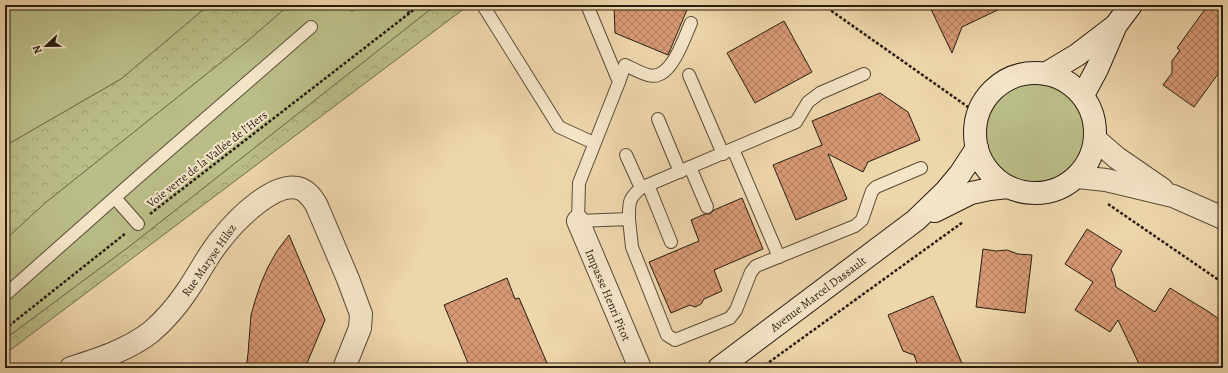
<svg xmlns="http://www.w3.org/2000/svg" width="1228" height="373" viewBox="0 0 1228 373" font-family="Alegreya,serif">
<style>
.green{fill:#babd87;stroke:#716d4b}
.forest{fill:url(#forest-crowns);stroke:#716d4b}
.building{fill:url(#building-cross-hatch);stroke:#281d0f}
.lines{fill:none;stroke-linecap:round;stroke-linejoin:round}
.lane-casing{stroke:#5a4b36;stroke-width:14}
.street-casing{stroke:#5a4b36;stroke-width:24}
.secondary-casing{stroke:#281d0f;stroke-width:24}
.path{stroke:#281d0f;stroke-width:2.5;stroke-dasharray:3 2;stroke-linecap:butt}
.lane{stroke:#f4e4c8;stroke-width:12}
.street{stroke:#f4e4c8;stroke-width:22}
.secondary{stroke:#f4e4c8;stroke-width:22}
.labels{text-anchor:middle;stroke-width:4;stroke-linejoin:round;paint-order:stroke}
.street-label{font-size:12px;fill:#281d0f;stroke:#f4e4c8}
</style>
<defs>
<pattern id="forest-crowns" width="20" height="18" patternUnits="userSpaceOnUse"><rect width="20" height="18" fill="#babd87"/><path d="M2 6a3 3 0 1 1 6 0M12 15a3 3 0 1 1 6 0" fill="none" stroke="#a0a273"/></pattern>
<pattern id="building-cross-hatch" width="8" height="8" patternUnits="userSpaceOnUse"><rect width="8" height="8" fill="#d79974"/><path d="M0 0l8 8M0 8l8-8" fill="none" stroke="#ae7c5e"/></pattern>
</defs>
<rect width="100%" height="100%" fill="#eed6ab"/>
<filter id="stains"><feTurbulence type="fractalNoise" baseFrequency=".005" numOctaves="4"/><feColorMatrix values="0 0 0 0 .2 0 0 0 0 .09 0 0 0 0 .02 0 0 0 .5 -.17"/></filter>
<radialGradient id="worn" r=".72"><stop offset=".6" stop-color="#630" stop-opacity="0"/><stop offset="1" stop-color="#630" stop-opacity=".3"/></radialGradient>
<!-- green -->
<g class="green">
<path d="M5 5H209L121 79 5 146Z"/>
<path d="M289 5H345L352 12 360 5H436L130 246 5 339V240L45 203 244 44Z"/>
<circle cx="1035" cy="132" r="50"/>
</g>
<!-- forest -->
<g class="forest">
<path d="M209 5H289L244 44 45 203 5 240V146L121 79Z"/>
<path d="M436 5H469L5 354V339L130 246Z"/>
</g>
<!-- building -->
<g class="building">
<path d="M614 5H689L668 55 615 33Z"/>
<path d="M929 5H1008L962 27 952 53Z"/>
<path d="M1208 5H1223V67L1194 107 1163 85 1172 73V61L1180 50 1177 48Z"/>
<path d="M784 21 812 72 755 103 727 53Z"/>
<path d="M880 93 908 112 920 140 868 162 863 172 828 154 847 199 796 220 773 165 822 145 812 121Z"/>
<path d="M742 198 763 249 714 270 722 291 704 299 701 304 695 307 690 305 671 313 649 262 699 241 691 220 705 214H710L714 210Z"/>
<path d="M1087 229 1122 251 1111 269 1114 277 1116 287 1155 312 1170 288 1209 312 1223 322V368H1141L1118 320 1110 332 1075 310 1093 282 1065 264Z"/>
<path d="M289 235 325 320 305 368H246L248 354 251 315 255 301 261 283 268 267 277 251Z"/>
<path d="M983 249 996 251 1007 250 1018 254 1032 255 1025 313 976 307Z"/>
<path d="M507 278 515 299 519 298 547 363 535 368H470L444 305Z"/>
<path d="M933 296 964 368H919L914 355 903 351 888 315Z"/>
</g>
<g class="lines">
<defs>
<g id="lane">
<path d="M587 5 619 82 579 183 578 221 629 219 632 247 667 335 675 340 730 318 736 310 751 272 756 266 855 226 862 220 872 191 876 187 921 168"/>
<path d="M484 7 559 127 594 143"/>
<path d="M689 75 723 154"/>
<path d="M619 82 625 65C632 68 640 73 648 75 671 82 684 38 691 23"/>
<path d="M658 119 680 172"/>
<path d="M733 149 779 257"/>
<path d="M626 155 641 188"/>
<path d="M690 167 707 207"/>
<path d="M648 185 671 242"/>
<path d="M115 198 138 224"/>
<path d="M629 219C629 203 628 199 641 188L796 122 808 102 820 93 864 74"/>
<path d="M5 295 137 178 311 27"/>
</g>
<g id="street">
<path d="M1095 139 1117 158 1162 189"/>
<path d="M1077 177 1106 180 1173 196 1223 218"/>
<path d="M578 221 640 368"/>
<path d="M71 368C99 359 128 350 151 332 165 320 177 306 187 291 199 274 208 254 222 238 236 220 276 179 301 189 308 192 312 198 316 204L348 279 361 314 360 328 344 368"/>
</g>
<g id="secondary">
<circle cx="1035" cy="133" r="60"/>
<path d="M1047 73 1077 55 1115 26"/>
<path d="M1083 95 1097 69 1116 25 1131 5"/>
<path d="M935 211 971 193 990 189 1008 187"/>
<path d="M719 368 916 220 945 192 960 174 977 148"/>
</g>
</defs>
<!-- lane casing -->
<use href="#lane" class="lane-casing"/>
<!-- street casing -->
<use href="#street" class="street-casing"/>
<!-- secondary casing -->
<use href="#secondary" class="secondary-casing"/>
<!-- path -->
<g class="path">
<path d="M823 5 978 114"/>
<path d="M408 14 411 5"/>
<path d="M1108 204 1223 283"/>
<path d="M150 214 420 5"/>
<path d="M5 329 126 233"/>
<path d="M761 368 963 222"/>
</g>
<!-- lane -->
<use href="#lane" class="lane"/>
<!-- street -->
<use href="#street" class="street"/>
<!-- secondary -->
<use href="#secondary" class="secondary"/>
</g>
<g class="labels">
<!-- street labels -->
<g class="street-label">
<text transform="translate(207 159) rotate(-38)" y="4">Voie verte de la Vallée de l'Hers</text>
<text transform="translate(209 260) rotate(-55)" y="4">Rue Maryse Hilsz</text>
<text transform="translate(818 294) rotate(-37)" y="4">Avenue Marcel Dassault</text>
<text transform="translate(608 295) rotate(67)" y="4">Impasse Henri Pitot</text>
</g>
</g>
<!-- margin -->
<rect width="1228" height="373" fill="none" stroke="#eed6ab" stroke-width="20"/>
<rect x="6" y="6" width="1216" height="361" fill="none" stroke="#281d0f" stroke-width="2"/>
<rect x="10" y="10" width="1208" height="353" fill="none" stroke="#281d0f"/>
<!-- north arrow -->
<g transform="translate(46 46) rotate(248)" stroke="#f4e4c8" stroke-width="3" paint-order="stroke">
<path d="M0-3L7 15L0 10L-7 15Z" fill="#281d0f"/>
<text y="-6" font-size="11" font-weight="bold" text-anchor="middle" fill="#281d0f">N</text>
</g>
<rect width="100%" height="100%" filter="url(#stains)"/>
<rect width="100%" height="100%" fill="url(#worn)"/>
</svg>
